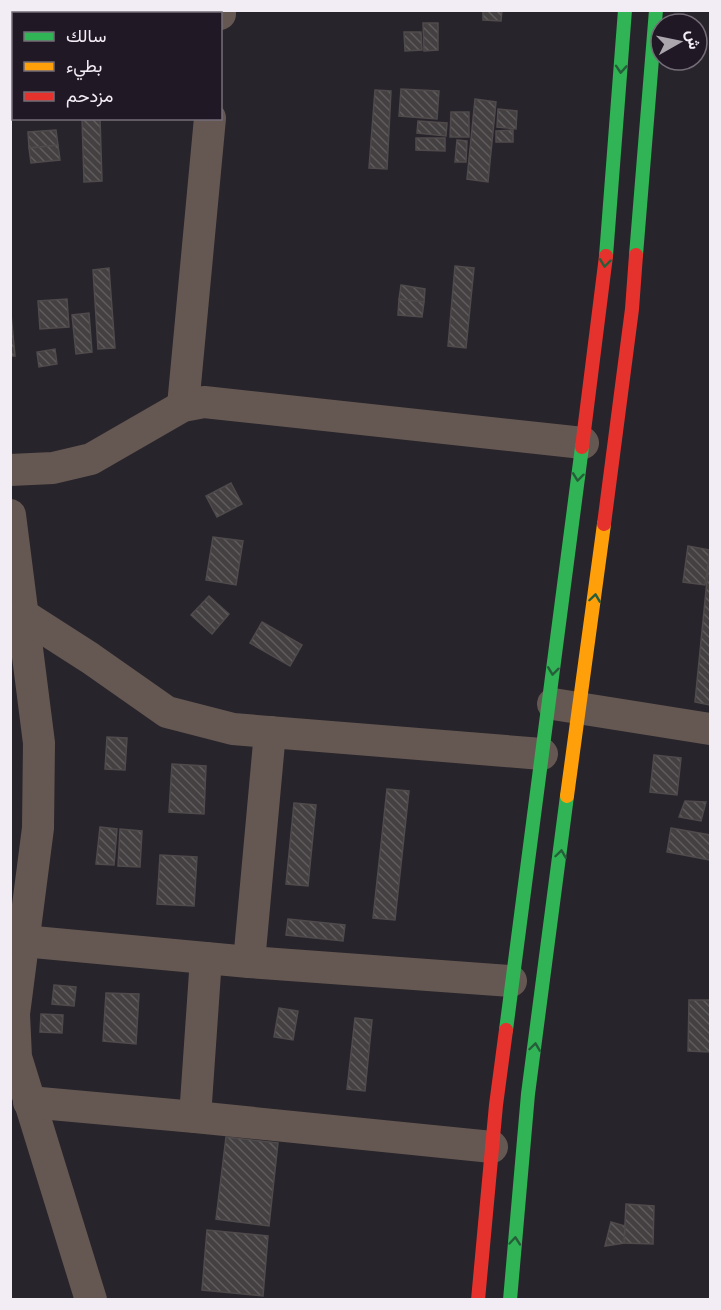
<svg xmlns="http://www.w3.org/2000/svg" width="721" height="1310" viewBox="0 0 721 1310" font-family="'Zilla Slab',Vazirmatn,serif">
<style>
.building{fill:url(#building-back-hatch);stroke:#4f4a4b;stroke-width:1.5}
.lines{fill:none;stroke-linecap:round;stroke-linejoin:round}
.street{stroke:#655852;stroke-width:32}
.fast{stroke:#30b455;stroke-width:14}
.slow{stroke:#ff9f0a;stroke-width:14}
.jam{stroke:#e5322d;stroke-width:14}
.oneway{stroke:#275e3a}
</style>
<defs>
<pattern id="building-back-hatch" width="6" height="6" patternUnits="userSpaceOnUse" patternTransform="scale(1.5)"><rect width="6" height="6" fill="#444041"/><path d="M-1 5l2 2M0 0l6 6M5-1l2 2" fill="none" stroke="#5f5c5d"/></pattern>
</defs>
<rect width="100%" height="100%" fill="#28242b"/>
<!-- building -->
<g class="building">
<rect x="75" y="10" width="18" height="4"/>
<path d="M483 10H502L501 21 483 20Z"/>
<path d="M423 23H438V50L424 51Z"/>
<path d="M404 32H421L422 50 405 51Z"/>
<path d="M401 89 439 91 437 119 399 116Z"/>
<path d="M375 90 391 91 387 169 369 168Z"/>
<path d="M475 99 496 102 488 182 467 179Z"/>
<path d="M498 109 517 111 516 129 497 127Z"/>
<path d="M451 112H469V137H450Z"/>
<path d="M82 118H100L102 181 84 182Z"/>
<path d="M418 121 447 123 446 136 417 133Z"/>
<path d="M56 130 58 145 29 148 28 132Z"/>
<path d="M513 130V142H496V131Z"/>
<path d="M416 138H445V151L416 150Z"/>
<path d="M457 140 467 141 466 162H455Z"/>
<path d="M58 145 60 160 31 163 29 148Z"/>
<path d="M455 266 474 268 466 348 448 346Z"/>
<path d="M109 268 115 348 98 349 93 270Z"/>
<path d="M401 285 425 289 424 302 399 299Z"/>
<path d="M67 299 69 327 40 329 38 301Z"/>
<path d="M399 299 424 302 422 317 398 315Z"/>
<path d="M10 303 15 356H10Z"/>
<path d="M89 313 92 352 76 354 72 315Z"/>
<path d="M55 349 57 364 39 367 37 352Z"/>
<path d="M231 483 242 504 217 517 206 496Z"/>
<path d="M213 537 243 541 236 585 206 580Z"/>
<path d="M688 546 710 550 705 585 683 582Z"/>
<path d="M710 550V705L695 702Z"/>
<path d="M209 596 229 614 212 634 191 615Z"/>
<path d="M262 622 302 645 290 666 250 643Z"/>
<path d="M107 737 127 738 125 770 105 769Z"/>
<path d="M654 755 681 758 677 795 650 792Z"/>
<path d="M172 764 206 766 204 814 169 812Z"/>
<path d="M387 789 409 791 395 920 373 918Z"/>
<path d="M685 801 706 802 701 821 679 817Z"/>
<path d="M294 803 316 805 308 886 286 884Z"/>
<path d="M100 827 117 829 114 865 96 864Z"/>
<path d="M671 828 710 835V860L667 852Z"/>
<path d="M120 829 142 831 140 867 118 866Z"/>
<path d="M160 855 197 857 194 906 157 904Z"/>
<path d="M288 919 345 925 343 941 286 935Z"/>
<path d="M54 985 76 987 74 1006 52 1004Z"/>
<path d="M106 993 139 994 136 1044 103 1041Z"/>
<path d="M689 1000H710V1052L688 1051Z"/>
<path d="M279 1008 298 1011 293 1040 274 1037Z"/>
<path d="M41 1014 63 1015 62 1033 40 1032Z"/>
<path d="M355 1018 372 1020 365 1091 347 1089Z"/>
<path d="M226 1137 278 1143 269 1226 216 1219Z"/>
<path d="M626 1204 654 1206 653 1244 624 1243Z"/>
<path d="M611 1222 625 1226 624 1243 605 1246Z"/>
<path d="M207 1230 268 1236 263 1296 202 1290Z"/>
</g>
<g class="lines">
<!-- street -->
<g class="street">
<path d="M220 14V10"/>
<path d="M183 406 210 118"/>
<path d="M10 470 53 468 91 459 183 406 204 402 583 443"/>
<path d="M10 515 39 743 38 828 14 1014 16 1057 91 1300"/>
<path d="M23 615 90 658 167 712 233 729 542 754"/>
<path d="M553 704 710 729"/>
<path d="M23 941 249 962 511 981"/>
<path d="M249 962 270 732"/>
<path d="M29 1102 195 1117 492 1147"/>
<path d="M195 1117 206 958"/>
</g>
<!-- fast -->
<g class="fast">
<path d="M636 255 656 10"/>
<path d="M606 256 625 10"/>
<path d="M506 1030 582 447"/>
<path d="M510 1300 528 1094 567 796"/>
</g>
<!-- slow -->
<path class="slow" d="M567 796 604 524"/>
<!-- jam -->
<g class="jam">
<path d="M582 447 606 256"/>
<path d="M604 524 632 309 636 255"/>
<path d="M478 1300 496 1105 506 1030"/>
</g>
</g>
<!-- one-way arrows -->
<defs><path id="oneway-chevron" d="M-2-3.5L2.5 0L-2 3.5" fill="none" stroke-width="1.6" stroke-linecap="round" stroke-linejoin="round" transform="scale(1.5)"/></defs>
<g class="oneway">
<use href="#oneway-chevron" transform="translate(621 69) rotate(94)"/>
<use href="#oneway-chevron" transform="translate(605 263) rotate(97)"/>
<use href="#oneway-chevron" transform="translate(578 477) rotate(97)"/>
<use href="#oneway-chevron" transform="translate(595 598) rotate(-82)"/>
<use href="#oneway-chevron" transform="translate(553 671) rotate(97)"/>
<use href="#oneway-chevron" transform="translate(561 854) rotate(-82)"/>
<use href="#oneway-chevron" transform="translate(535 1047) rotate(-82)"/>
<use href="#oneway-chevron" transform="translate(515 1241) rotate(-85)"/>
</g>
<!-- border -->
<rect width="721" height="1310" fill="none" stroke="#f2ecf5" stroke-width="24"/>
<!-- legend -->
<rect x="12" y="12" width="210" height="108" fill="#201824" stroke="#746d78" stroke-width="1.5"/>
<rect x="24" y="32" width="30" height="9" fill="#30b455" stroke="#746d78" stroke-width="1.5"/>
<text x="66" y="42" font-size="18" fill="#f2ecf5">سالك</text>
<rect x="24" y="62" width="30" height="9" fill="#ff9f0a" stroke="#746d78" stroke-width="1.5"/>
<text x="66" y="72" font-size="18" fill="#f2ecf5">بطيء</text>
<rect x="24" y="92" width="30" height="9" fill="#e5322d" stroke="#746d78" stroke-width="1.5"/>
<text x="66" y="102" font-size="18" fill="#f2ecf5">مزدحم</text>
<!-- north arrow -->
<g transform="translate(679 42) rotate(81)"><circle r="28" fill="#201824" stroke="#746d78" stroke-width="1.5"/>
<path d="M0-4.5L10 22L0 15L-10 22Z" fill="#aba6ae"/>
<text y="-9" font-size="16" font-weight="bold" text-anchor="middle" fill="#f2ecf5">ش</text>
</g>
</svg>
